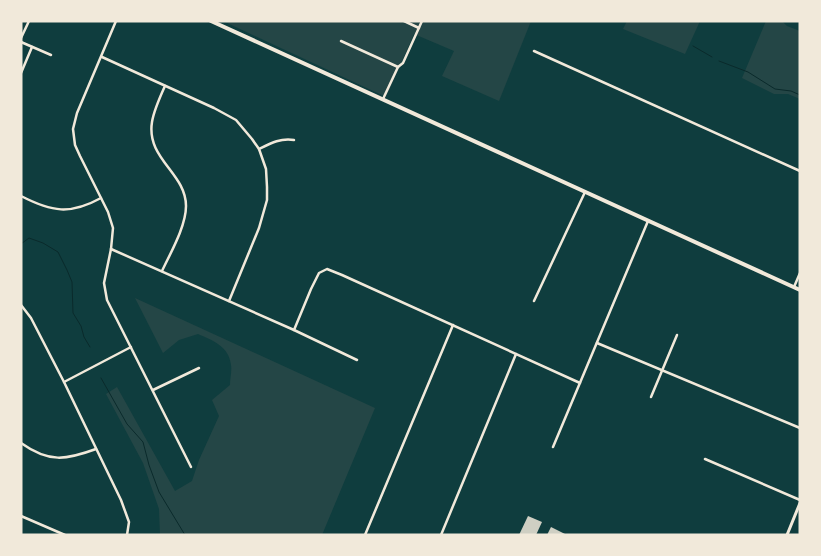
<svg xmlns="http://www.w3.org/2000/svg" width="821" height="556" viewBox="0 0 821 556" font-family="Cabin,sans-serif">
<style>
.green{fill:#244646}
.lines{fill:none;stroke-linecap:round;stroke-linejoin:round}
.stream{stroke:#0a2a2b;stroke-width:1}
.building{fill:#cfcfc3}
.minor{stroke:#f1e9da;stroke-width:2.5}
.tertiary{stroke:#f1e9da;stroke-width:3}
.secondary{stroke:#f1e9da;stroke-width:4}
</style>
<rect width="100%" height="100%" fill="#0f3d3e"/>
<!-- green -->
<g class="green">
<path d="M223 21H531L499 101 442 76 454 51 414 34 386 97Z"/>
<path d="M627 21H700L685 54 623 29Z"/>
<path d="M766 21H782L787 26 800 31V99L788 94H774L742 78Z"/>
<path d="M135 298 375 408 322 535H160L159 509 143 463 106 394 117 387 175 491 192 481 199 460 219 416 212 400 230 385C230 378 232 371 231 365 229 346 212 340 198 334L179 340 163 353Z"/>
</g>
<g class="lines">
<!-- stream -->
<g class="stream">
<path d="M693 46 712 57"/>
<path d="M719 61 748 72 775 89 791 91 800 95"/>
<path d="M21 244 29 238 43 243 58 252 67 270 72 282 73 313 81 326 84 337 90 347"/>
<path d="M101 378 127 424 143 442 149 465 159 492 185 535"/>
</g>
</g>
<!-- building -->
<g class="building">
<path d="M528 516 542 522 536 535H519Z"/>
<path d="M551 527 567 535H547Z"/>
</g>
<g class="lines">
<!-- minor -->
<g class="minor">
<path d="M116 21 77 113 73 129 75 145 80 156 108 212 113 228 111 249 104 283 107 300 191 467"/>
<path d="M404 21 419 28"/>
<path d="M21 38 29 21"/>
<path d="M341 41 398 67"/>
<path d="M21 42 51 55"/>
<path d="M534 51 800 171"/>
<path d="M102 57 214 108 236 120 252 139 259 149 266 169 267 187V200L259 228 229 301"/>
<path d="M21 73 32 47"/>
<path d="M383 99 398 67 403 63 422 21"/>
<path d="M259 149C271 143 280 138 294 140"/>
<path d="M21 196C52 212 70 215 101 198"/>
<path d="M111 249 294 330 357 360"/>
<path d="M162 271C171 252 186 226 186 206 186 173 146 159 152 122 154 110 160 97 165 86"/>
<path d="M794 287 800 273"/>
<path d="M534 301 585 192"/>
<path d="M21 305 31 318 64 382 121 500 129 522 127 535"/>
<path d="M294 330 311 289 319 273 327 269 342 275 580 383"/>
<path d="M597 343 800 428"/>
<path d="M64 382 131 347"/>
<path d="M153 390 199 368"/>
<path d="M651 397 677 335"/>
<path d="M21 443C49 463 66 460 96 449"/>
<path d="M553 447 648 221"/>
<path d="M705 459 800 500"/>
<path d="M21 516 65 535"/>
<path d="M365 535 453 325"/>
<path d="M441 535 516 354"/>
</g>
<!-- tertiary -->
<path class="tertiary" d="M787 535 800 503"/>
<!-- secondary -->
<path class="secondary" d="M211 21 800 290"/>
</g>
<!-- border -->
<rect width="821" height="556" fill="none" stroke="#f1e9da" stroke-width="45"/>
</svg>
